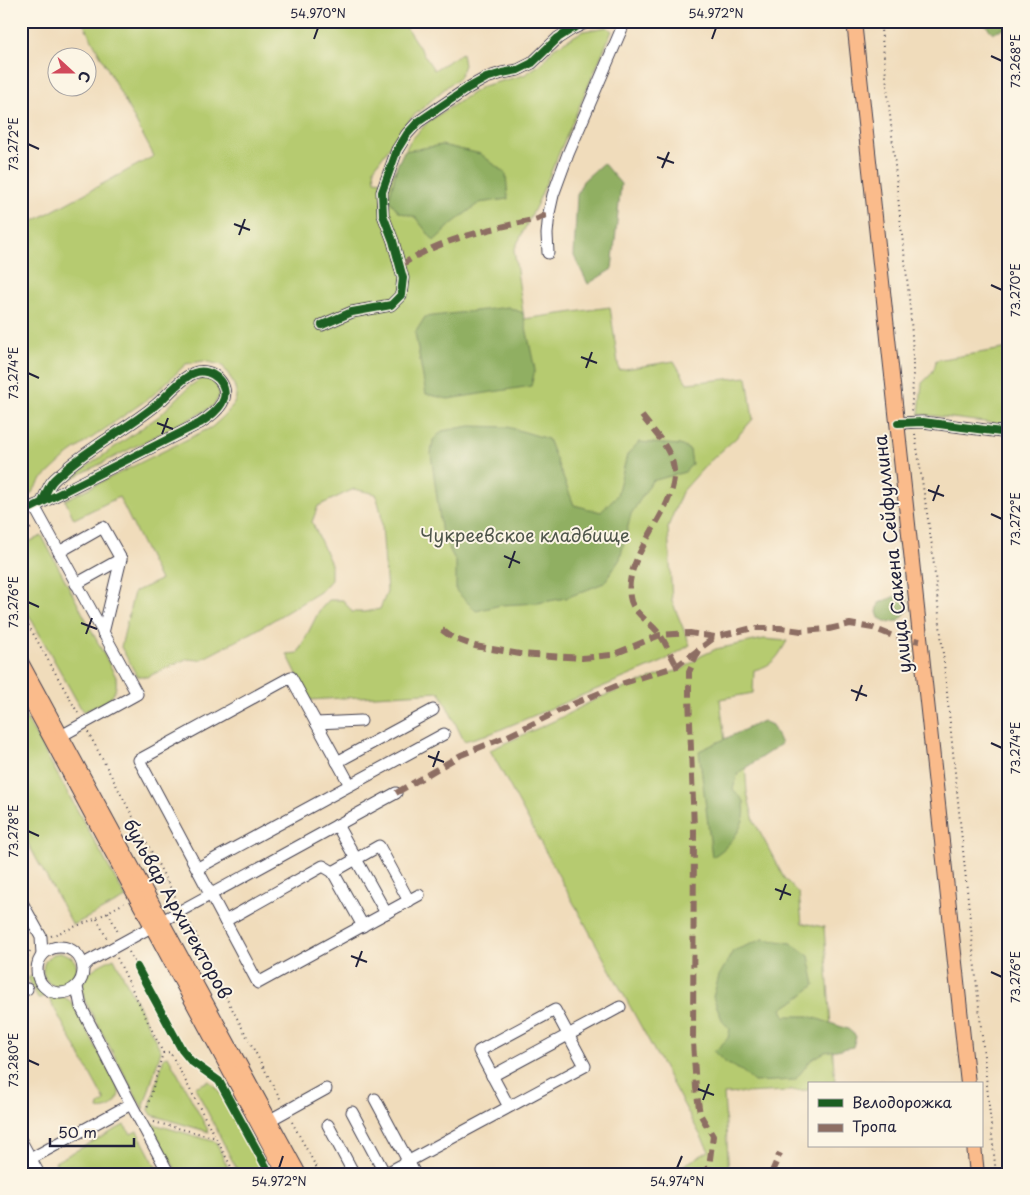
<svg xmlns="http://www.w3.org/2000/svg" width="1030" height="1195" viewBox="0 0 1030 1195" font-family="'Playpen Sans',sans-serif">
<style>
.green{fill:#b6cb6f;stroke:#6c7655}
.forest{fill:#90af62;stroke:#59684e}
.lines{fill:none;stroke-linecap:round;stroke-linejoin:round}
.minor-casing{stroke:#413e4e;stroke-width:13}
.major-casing{stroke:#413e4e;stroke-width:16}
.path{stroke:#413e4e;stroke-width:2;stroke-dasharray:1 4;stroke-linecap:butt}
.minor{stroke:#fff;stroke-width:11}
.major{stroke:#fabb8b;stroke-width:14}
.quiet{stroke:#8d6e63;stroke-width:6;stroke-dasharray:12 6;stroke-linecap:butt}
.cycleway-casing{stroke:#fcf5e5;stroke-width:11}
.cycleway{stroke:#1b5e20;stroke-width:8}
.ticks{fill:none;stroke:#22223b;stroke-width:2}
.labels{text-anchor:middle;stroke-width:4;stroke-linejoin:round;paint-order:stroke}
.park-label{font-size:18px;fill:#4e554b;stroke:#fcf5e5}
.street-label{font-size:18px;fill:#22223b;stroke:#fcf5e5}
.neatline{fill:none;stroke:#22223b;stroke-width:2}
.ticks-label{font-size:12px;text-anchor:middle;fill:#22223b}
</style>
<rect width="100%" height="100%" fill="#fcf5e5"/>
<filter id="ink" filterUnits="userSpaceOnUse"><feTurbulence type="fractalNoise" baseFrequency=".02" numOctaves="2"/><feDisplacementMap in="SourceGraphic" scale="10" xChannelSelector="R" yChannelSelector="G"/><feConvolveMatrix kernelMatrix="1 2 1 2 8 2 1 2 1" color-interpolation-filters="sRGB"/></filter>
<filter id="wash" filterUnits="userSpaceOnUse"><feTurbulence type="fractalNoise" baseFrequency=".0096" numOctaves="4" result="noise"/><feDisplacementMap in="SourceGraphic" scale="20" xChannelSelector="R" yChannelSelector="G"/><feGaussianBlur stdDeviation="1.12" result="paint"/><feColorMatrix in="noise" values="0 0 0 0 0 0 0 0 0 0 0 0 0 0 0 0 0 1.4 0 .05"/><feComposite in="paint" operator="in"/></filter>
<g filter="url(#wash)">
<rect width="100%" height="100%" fill="#f0dcbb"/>
<!-- green -->
<g class="green">
<path d="M82 21H402L434 70 462 53 464 65 459 78 449 85 410 119 374 168 375 180 389 182 410 141 429 121 483 86 524 75 542 63 554 48 583 31 607 27 612 31 537 204 514 250 524 319 610 307 619 370 674 361 687 383 747 377 753 419 736 438 708 463 682 492 668 527 672 601 690 645 662 662 492 733 464 741 440 692 310 700 287 654 298 653 319 611 329 600H343L352 612H365L380 609 387 592 381 513 376 494 354 489 318 506 312 522 331 564V580L320 592 255 631 200 660 186 659 147 677 137 676 121 647 134 592 160 580 119 497 74 519 65 500 212 427C240 402 244 396 222 365L203 361 186 364 152 396 69 454 41 480 30 495 21 500V228L154 156Z"/>
<path d="M1009 348V425L919 414 922 383C930 376 935 371 936 360Z"/>
<path d="M204 377 215 382 219 389V396L214 405 201 413 65 482 159 416 190 386Z"/>
<path d="M42 536 116 677C119 701 101 703 83 712L21 601V545Z"/>
<path d="M764 639 787 641C777 658 774 665 754 670L753 693 720 699 726 751 744 747 747 793 754 821 784 878 799 894 802 923 824 927 835 1084H809V1090L724 1094 729 1174H668L709 1151 490 750 556 720 598 698 660 675 681 670 701 656 716 649Z"/>
<path d="M21 709 126 898 73 925 21 831Z"/>
<circle cx="60" cy="970" r="17"/>
<path d="M114 958 161 1051 143 1109 84 999C78 974 95 967 114 958Z"/>
<path d="M32 976C35 981 38 987 42 990 51 998 64 993 72 1003L119 1090C120 1102 108 1112 98 1109L99 1105 105 1101 47 995 40 998H38L28 978Z"/>
<path d="M168 1056 209 1132 152 1115 149 1110 164 1057Z"/>
<path d="M209 1081 217 1088 264 1174H239L195 1087Z"/>
<path d="M150 1123 216 1142 231 1174H178Z"/>
<path d="M124 1125 131 1134 137 1131 160 1174H56L60 1171 55 1162Z"/>
</g>
<!-- forest -->
<g class="forest">
<path d="M984 21H1009V27L993 33 987 27Z"/>
<path d="M442 145 481 154 506 174 508 199 479 203 453 223 434 241 415 217 399 212 389 200 397 166 404 151Z"/>
<path d="M603 163 621 184 612 269 588 284 574 256 577 195 583 181Z"/>
<path d="M508 307 523 313 535 370 531 386 448 399 426 394 415 333 425 317Z"/>
<path d="M470 426 508 427 548 439 574 505 601 512 617 495 627 455 639 442 680 445 690 450 692 464 685 472 652 481 631 514 620 559 604 583 566 598 538 603 501 605 476 611 456 591V562L442 535 431 454 433 440 442 431Z"/>
<path d="M900 594H903L907 597 909 609 899 621 887 622 879 618 877 612 879 603Z"/>
<path d="M763 721 772 725 781 744 738 773 733 789 744 801C744 806 745 812 744 817 740 833 726 850 712 857L699 751Z"/>
<path d="M763 939 791 943 809 956 815 985 800 997 782 1009 785 1016H809L848 1029 856 1036 853 1047 825 1052 811 1060 795 1080 754 1082 742 1071 726 1063 714 1052 728 1038 730 1029 723 1022 713 997 719 976 733 951Z"/>
</g>
</g>
<g filter="url(#ink)">
<g class="lines">
<defs>
<g id="minor">
<path d="M548 253 547 234 549 213 553 195 568 154 625 21"/>
<path d="M322 325 352 312 391 305 401 295 403 278 393 241 383 215 382 192 397 150 407 134 418 122 468 88 486 78 502 73 518 70 532 63 558 38 572 29 589 21"/>
<path d="M898 423 923 422 1009 433"/>
<path d="M34 506 137 694 61 736"/>
<path d="M21 513 200 423C208 418 217 412 222 403 232 386 212 366 194 373 180 379 168 395 156 405 128 428 94 445 66 469 62 473 56 477 52 482 48 487 45 496 42 502"/>
<path d="M59 552 103 527 121 559 76 584"/>
<path d="M103 633 121 559"/>
<path d="M316 723 361 721"/>
<path d="M337 762 433 710"/>
<path d="M350 785 291 677 139 760 258 983 419 895"/>
<path d="M337 825 386 913"/>
<path d="M198 868 444 734"/>
<path d="M21 901 41 937 42 955"/>
<path d="M225 921 323 866 333 872"/>
<path d="M363 926 333 872 379 846 409 901"/>
<circle cx="60" cy="970" r="23"/>
<path d="M83 967 89 961 100 955 396 793"/>
<path d="M77 987 81 1007 131 1104 169 1174"/>
<path d="M21 992 27 989"/>
<path d="M492 1076 620 1007"/>
<path d="M375 1099 415 1174"/>
<path d="M352 1112 385 1174"/>
<path d="M270 1120 326 1089"/>
<path d="M328 1125 354 1174"/>
<path d="M21 1141 39 1174"/>
<path d="M21 1164 131 1104"/>
<path d="M385 1174C451 1138 518 1102 585 1066L555 1010 479 1051 509 1107"/>
</g>
<g id="major">
<path d="M854 21 968 1084"/>
<path d="M21 662 299 1174"/>
<path d="M21 683 285 1174"/>
<path d="M974 1146 977 1174"/>
</g>
</defs>
<!-- minor casing -->
<use href="#minor" class="minor-casing"/>
<!-- major casing -->
<use href="#major" class="major-casing"/>
<!-- path -->
<g class="path">
<path d="M880 21C888 89 894 158 901 226 908 287 917 351 911 412"/>
<path d="M915 434 932 546 996 1174"/>
<path d="M21 533 34 527"/>
<path d="M21 612 79 715"/>
<path d="M88 732 177 900"/>
<path d="M157 886 166 881"/>
<path d="M108 912 118 932"/>
<path d="M97 919 107 939"/>
<path d="M188 920 197 936 201 951 282 1102"/>
<path d="M51 936 97 918 124 903"/>
<path d="M129 952 137 967"/>
<path d="M117 958 163 1053 147 1108"/>
<path d="M21 970 30 951"/>
<path d="M163 1053 170 1052 235 1174"/>
<path d="M154 1122 217 1138"/>
<path d="M292 1122 320 1174"/>
</g>
<!-- minor -->
<use href="#minor" class="minor"/>
<!-- major -->
<use href="#major" class="major"/>
<!-- quiet -->
<g class="quiet">
<path d="M400 266C440 238 491 229 538 219L549 213"/>
<path d="M642 416C653 431 669 446 673 464 683 507 623 551 630 597 632 613 651 622 660 635 667 645 671 656 677 666"/>
<path d="M442 630 453 638 475 646 520 654 582 658 612 655 660 635 690 633 715 637 753 628H780L801 631 829 629 850 624 873 628 893 636 920 641"/>
<path d="M699 651 689 672V696L694 829 693 1042 696 1088 700 1114 713 1136 709 1167 703 1174"/>
<path d="M396 793 461 755 508 736 573 704 624 683 677 666 715 637"/>
<path d="M771 1174 780 1153"/>
</g>
<defs>
<g id="cycleway">
<path d="M322 325 352 312 391 305 401 295 403 278 393 241 383 215 382 192 397 150 407 134 418 122 468 88 486 78 502 73 518 70 532 63 558 38 572 29 589 21"/>
<path d="M898 423 923 422 1009 433"/>
<path d="M21 513 200 423C208 418 217 412 222 403 232 386 212 366 194 373 180 379 168 395 156 405 128 428 94 445 66 469 62 473 56 477 52 482 48 487 45 496 42 502"/>
<path d="M137 967 182 1050 191 1061 219 1081 270 1174"/>
</g>
</defs>
<!-- cycleway casing -->
<use href="#cycleway" class="cycleway-casing"/>
<!-- cycleway -->
<use href="#cycleway" class="cycleway"/>
</g>
</g>
<!-- ticks -->
<path class="ticks" d="M314 39 318 28M712 39 716 28M991 56 1002 61M28 144 39 149M657 157 674 163M662 168 669 152M234 224 250 230M239 235 245 219M991 285 1002 290M581 357 597 363M586 368 592 352M28 373 39 378M157 423 173 429M162 434 168 418M928 490 944 496M933 501 939 485M991 514 1002 519M504 556 520 563M509 568 515 551M28 602 39 607M81 623 97 629M86 634 92 618M851 690 867 696M856 701 862 685M991 743 1002 748M428 756 444 762M433 767 439 751M28 831 39 836M775 889 791 895M780 900 786 884M351 956 367 962M356 967 362 951M991 972 1002 977M28 1060 39 1065M698 1089 714 1095M703 1100 709 1084M279 1168 283 1156M677 1168 682 1156"/>
<g class="labels">
<!-- park labels -->
<g class="park-label">
<text x="525" y="542">Чукреевское кладбище</text>
</g>
<!-- street labels -->
<g class="street-label">
<text transform="translate(893 554) rotate(-96)" y="6">улица Сакена Сейфуллина</text>
<text transform="translate(177 909) rotate(61)" y="6">бульвар Архитекторов</text>
</g>
</g>
<!-- margin -->
<rect width="1030" height="1195" fill="none" stroke="#fcf5e5" stroke-width="55"/>
<!-- legend -->
<rect x="808" y="1082" width="175" height="65" fill="#fcf5e5" stroke="#a5a1a1"/>
<rect x="818" y="1099" width="25" height="8" fill="#1b5e20" stroke="#a5a1a1"/>
<text x="852" y="1108" font-size="15" fill="#22223b">Велодорожка</text>
<rect x="818" y="1124" width="25" height="8" fill="#8d6e63" stroke="#a5a1a1"/>
<text x="852" y="1132" font-size="15" fill="#22223b">Тропа</text>
<!-- north arrow -->
<g transform="translate(72 72) rotate(111)"><circle r="24" fill="#fcf5e5" stroke="#a5a1a1"/>
<path d="M0-4L9 19L0 12L-9 19Z" fill="#d1495b"/>
<text y="-8" font-size="14" font-weight="bold" text-anchor="middle" fill="#22223b">С</text>
</g>
<!-- scale -->
<path d="M50 1138v8h84v-8" fill="none" stroke="#22223b" stroke-width="2.5"/>
<text x="58" y="1138" font-size="15" fill="#22223b" stroke="#fcf5e5" stroke-width="4" paint-order="stroke">50 m</text>
<rect x="28" y="28" width="974" height="1140" class="neatline"/>
<g class="ticks-label">
<text x="318" y="18">54.970°N</text>
<text x="716" y="18">54.972°N</text>
<text transform="translate(1016 61) rotate(-90)" y="4">73.268°E</text>
<text transform="translate(14 144) rotate(-90)" y="4">73.272°E</text>
<text transform="translate(1016 290) rotate(-90)" y="4">73.270°E</text>
<text transform="translate(14 373) rotate(-90)" y="4">73.274°E</text>
<text transform="translate(1016 519) rotate(-90)" y="4">73.272°E</text>
<text transform="translate(14 602) rotate(-90)" y="4">73.276°E</text>
<text transform="translate(1016 748) rotate(-90)" y="4">73.274°E</text>
<text transform="translate(14 831) rotate(-90)" y="4">73.278°E</text>
<text transform="translate(1016 977) rotate(-90)" y="4">73.276°E</text>
<text transform="translate(14 1060) rotate(-90)" y="4">73.280°E</text>
<text x="279" y="1186">54.972°N</text>
<text x="677" y="1186">54.974°N</text>
</g>
</svg>
